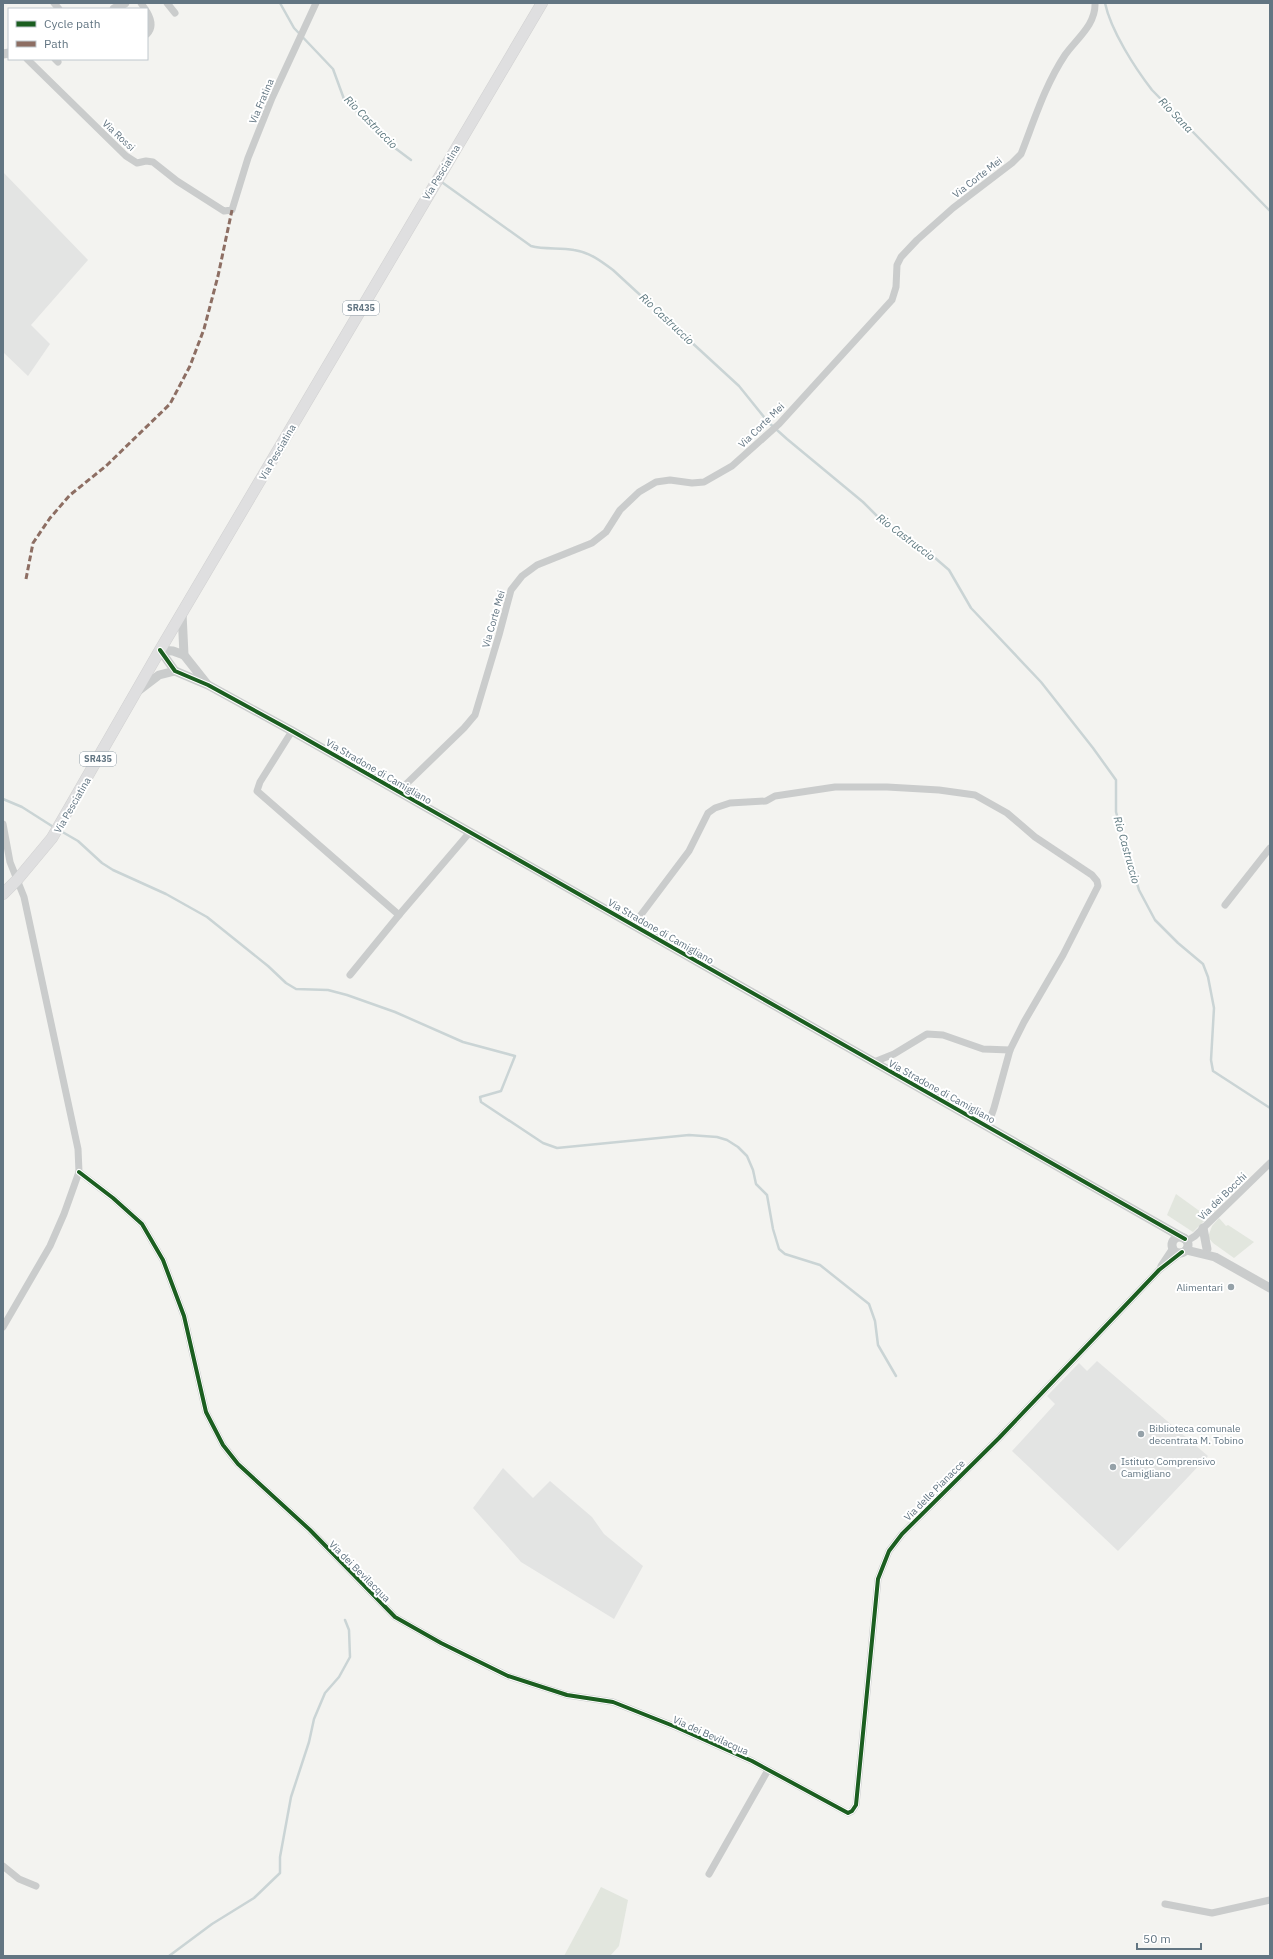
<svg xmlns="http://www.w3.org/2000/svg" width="1273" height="1959" viewBox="0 0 1273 1959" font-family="'IBM Plex Sans',sans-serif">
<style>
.built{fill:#e3e4e3}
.green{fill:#e2e6de}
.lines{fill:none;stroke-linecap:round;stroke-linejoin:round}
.stream{stroke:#cad4d5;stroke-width:2.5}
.primary-casing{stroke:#d1d1d1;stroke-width:12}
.minor{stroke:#cacccc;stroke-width:7}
.tertiary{stroke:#cacccc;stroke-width:9}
.primary{stroke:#dfdfe0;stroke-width:11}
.quiet{stroke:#8d6e63;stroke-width:3;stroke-dasharray:6 3;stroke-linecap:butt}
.cycleway-casing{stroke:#fff;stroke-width:6}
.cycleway{stroke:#1b5e20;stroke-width:4}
.poi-dot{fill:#95a1a8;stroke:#fff;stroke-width:1.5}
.labels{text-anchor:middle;stroke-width:4;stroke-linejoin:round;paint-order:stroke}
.shield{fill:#fff;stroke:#919ea8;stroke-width:1}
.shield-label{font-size:9px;font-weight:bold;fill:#627582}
.street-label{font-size:10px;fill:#627582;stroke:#fff}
.poi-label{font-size:10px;fill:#627582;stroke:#fff;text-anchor:start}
.water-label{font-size:11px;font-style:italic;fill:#5d787f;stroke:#fff}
</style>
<rect width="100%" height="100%" fill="#f3f3f0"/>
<!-- built -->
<g class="built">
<path d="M3 172 88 260 31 325 50 344 28 376 3 352Z"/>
<path d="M1097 1361 1208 1456 1118 1551 1012 1451 1055 1404 1047 1396 1079 1363 1087 1371Z"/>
<path d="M503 1468 533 1498 550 1481 592 1517 604 1534 643 1566 614 1619 521 1562 473 1508Z"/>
</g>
<!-- green -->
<g class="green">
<path d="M1176 1194 1205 1215V1220L1193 1232 1167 1215Z"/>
<path d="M1219 1218 1226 1226 1228 1225 1254 1242 1234 1258 1213 1243 1208 1237 1212 1226Z"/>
<path d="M601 1887 628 1900 619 1946 610 1956H564Z"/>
</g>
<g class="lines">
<!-- stream -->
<g class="stream">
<path d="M280 3 294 28 333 69 344 99 391 145 411 160"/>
<path d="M1105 3C1111 31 1135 68 1152 90L1270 211"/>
<path d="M443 183 531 246C545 250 560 247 574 250 589 252 601 261 613 270L739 386 768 422 787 439 863 502 881 520 927 551 949 570 971 608 1041 682 1093 748 1116 780V812L1139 890 1155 920 1178 943 1203 964 1208 977 1214 1008 1211 1060 1213 1071 1270 1108"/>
<path d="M3 799 22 807 55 828"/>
<path d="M59 830 78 841 102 863 113 870 166 894 207 917 268 966 286 983 296 989 328 990 347 995 395 1012 463 1042 515 1056 501 1091 480 1097 481 1102 543 1143 557 1148 689 1135 717 1137 727 1140 738 1147 747 1156 753 1170 756 1184 767 1195 773 1229 779 1249 785 1254 820 1265 869 1304 875 1321 878 1345 896 1376"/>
<path d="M169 1956 212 1924 254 1898 280 1873V1857L291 1797 309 1742 314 1719 325 1693 339 1677 350 1657 349 1630 345 1620"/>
</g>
<defs>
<path id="primary" d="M3 894 17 880 52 838 160 650 542 3"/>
</defs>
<!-- primary casing -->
<use href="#primary" class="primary-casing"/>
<!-- minor -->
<g class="minor">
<path d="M54 3 59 9"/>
<path d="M141 3 145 9"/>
<path d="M167 3 175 13"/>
<path d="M147 12C151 19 154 27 147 34"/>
<path d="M27 59 126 156 137 163 146 161 153 162 177 181 224 211 232 210 248 158 272 98 316 3"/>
<path d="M55 59 58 62"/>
<path d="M292 731 260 782 257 791 399 915"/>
<path d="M398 792 464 728 475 715 499 635 511 590 522 576 537 565 592 543 606 532 620 510 639 492 656 482 670 480 692 483 704 482 732 466 779 424 892 300 896 287 897 265 901 257 917 240 953 208 1012 163 1021 154C1034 121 1045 85 1065 55 1076 39 1096 25 1095 3"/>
<path d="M3 824 10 862 24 897 78 1149 79 1172 64 1214 50 1246 3 1327"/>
<path d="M1225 905 1270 848"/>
<path d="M634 924 689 851 708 813 715 808 730 803 766 801 775 796 835 787H887L939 790 975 795 1007 813 1035 837 1092 875 1097 881 1098 886 1063 955 1024 1022 1010 1050 994 1108 988 1125"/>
<path d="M350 975 399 915 470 832"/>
<path d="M874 1062 894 1054 927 1034 943 1035 983 1049 1010 1050"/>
<path d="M79 1172 113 1198 142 1224 163 1260 184 1316 206 1412 223 1445 238 1464 310 1530 395 1617 441 1643 508 1676 567 1695 613 1702 676 1727 752 1761 848 1813 852 1811 856 1805 878 1579 889 1551 902 1534 999 1438 1159 1270 1182 1252"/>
<path d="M1187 1241 1195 1236 1270 1163"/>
<path d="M1161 1266 1173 1248"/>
<path d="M3 1866 19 1879 36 1886"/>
<path d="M709 1874 768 1770"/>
<path d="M1165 1904 1212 1913 1270 1900"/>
</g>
<!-- tertiary -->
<g class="tertiary">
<path d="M114 9 125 3"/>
<path d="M3 54 9 53"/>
<path d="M182 613 184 655 207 684"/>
<path d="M160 650 175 671 208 685 292 731 1185 1239"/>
<path d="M160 650 173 651 184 655"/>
<path d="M138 691 159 675 175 671"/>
<path d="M1203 1228 1207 1249"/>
<circle cx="1180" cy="1245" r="8"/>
<path d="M1186 1250 1215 1257 1270 1288"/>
</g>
<!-- primary -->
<use href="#primary" class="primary"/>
<!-- quiet -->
<path class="quiet" d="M26 579 33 543 50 518 70 495 106 466 170 404 190 366 204 329 218 276 232 210"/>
<defs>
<g id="cycleway">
<path d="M160 650 175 671 208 685 292 731 1185 1239"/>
<path d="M79 1172 113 1198 142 1224 163 1260 184 1316 206 1412 223 1445 238 1464 310 1530 395 1617 441 1643 508 1676 567 1695 613 1702 676 1727 752 1761 848 1813 852 1811 856 1805 878 1579 889 1551 902 1534 999 1438 1159 1270 1182 1252"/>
</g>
</defs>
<!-- cycleway casing -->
<use href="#cycleway" class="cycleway-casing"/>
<!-- cycleway -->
<use href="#cycleway" class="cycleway"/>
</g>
<!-- markers -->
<g class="poi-dot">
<circle cx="1231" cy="1287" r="4"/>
<circle cx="1141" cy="1434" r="4"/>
<circle cx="1113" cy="1467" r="4"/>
</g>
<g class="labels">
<!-- shield labels -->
<g class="shield">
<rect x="343" y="301" width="36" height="14" rx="3"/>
<rect x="80" y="752" width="36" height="14" rx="3"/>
</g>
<g class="shield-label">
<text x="361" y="311">SR435</text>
<text x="98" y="762">SR435</text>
</g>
<!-- street labels -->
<g class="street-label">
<text transform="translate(261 101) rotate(-67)" y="4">Via Fratina</text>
<text transform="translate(119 135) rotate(43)" y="4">Via Rossi</text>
<text transform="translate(441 172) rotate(-59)" y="4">Via Pesciatina</text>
<text transform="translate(977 177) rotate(-38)" y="4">Via Corte Mei</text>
<text transform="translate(761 425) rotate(-44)" y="4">Via Corte Mei</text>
<text transform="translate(277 452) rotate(-60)" y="4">Via Pesciatina</text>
<text transform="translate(493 619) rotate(-74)" y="4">Via Corte Mei</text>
<text transform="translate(379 771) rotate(30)" y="4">Via Stradone di Camigliano</text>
<text transform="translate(72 805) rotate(-60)" y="4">Via Pesciatina</text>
<text transform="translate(661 931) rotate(30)" y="4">Via Stradone di Camigliano</text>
<text transform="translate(942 1091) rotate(29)" y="4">Via Stradone di Camigliano</text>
<text transform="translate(1222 1196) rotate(-44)" y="4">Via dei Bocchi</text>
<text transform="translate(934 1490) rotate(-45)" y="4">Via delle Pianacce</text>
<text transform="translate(360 1571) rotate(45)" y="4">Via dei Bevilacqua</text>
<text transform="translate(711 1735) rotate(24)" y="4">Via dei Bevilacqua</text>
</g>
<!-- poi labels -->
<g class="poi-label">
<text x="1223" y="1291" text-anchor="end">Alimentari</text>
<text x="1149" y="1432">Biblioteca comunale<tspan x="1149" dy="12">decentrata M. Tobino</tspan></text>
<text x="1121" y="1465">Istituto Comprensivo<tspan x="1121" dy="12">Camigliano</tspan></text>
</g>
<!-- water labels -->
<g class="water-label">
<text transform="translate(1176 115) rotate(46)" y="4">Rio Sana</text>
<text transform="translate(371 122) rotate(45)" y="4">Rio Castruccio</text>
<text transform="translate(667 319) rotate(43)" y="4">Rio Castruccio</text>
<text transform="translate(906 537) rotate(37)" y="4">Rio Castruccio</text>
<text transform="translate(1127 850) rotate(74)" y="4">Rio Castruccio</text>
</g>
</g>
<!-- border -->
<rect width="1273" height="1959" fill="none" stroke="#627582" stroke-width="8"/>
<!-- legend -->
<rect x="8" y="8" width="140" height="52" fill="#ffffff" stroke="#c0c8cd"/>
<rect x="16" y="21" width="20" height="6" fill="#1b5e20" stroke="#c0c8cd"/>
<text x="44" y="28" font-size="12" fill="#627582">Cycle path</text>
<rect x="16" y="41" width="20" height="6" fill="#8d6e63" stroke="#c0c8cd"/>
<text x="44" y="48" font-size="12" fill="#627582">Path</text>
<!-- scale -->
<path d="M1137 1943v6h64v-6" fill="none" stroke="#627582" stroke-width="2"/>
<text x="1143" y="1943" font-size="12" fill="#627582" stroke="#ffffff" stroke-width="3" paint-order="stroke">50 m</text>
</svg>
